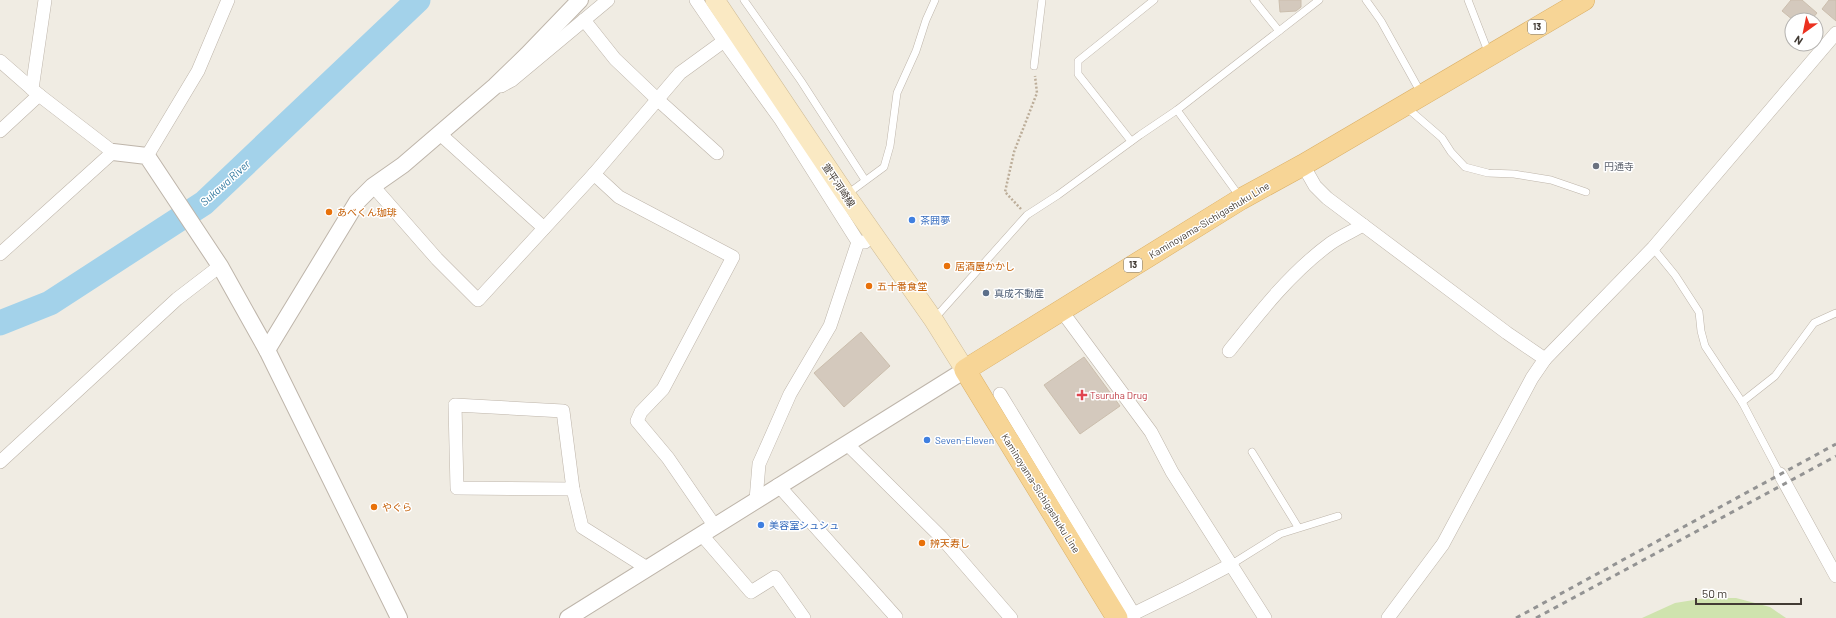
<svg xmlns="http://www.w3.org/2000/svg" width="1836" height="618" viewBox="0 0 1836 618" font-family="Barlow,'Noto Sans JP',sans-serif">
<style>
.green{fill:#cfe3ae}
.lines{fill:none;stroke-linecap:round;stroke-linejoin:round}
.river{stroke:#a3d2ea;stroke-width:25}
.building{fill:#d4c9bd;stroke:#cbbead}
.service-casing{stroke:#beb5aa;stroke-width:8}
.minor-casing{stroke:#beb5aa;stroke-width:14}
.tertiary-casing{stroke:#beb5aa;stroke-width:18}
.secondary-casing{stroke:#cebb96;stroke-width:20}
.primary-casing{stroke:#dbb067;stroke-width:22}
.path{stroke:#bcad99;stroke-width:2.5;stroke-dasharray:2 2;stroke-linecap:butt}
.service{stroke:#fff;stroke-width:7}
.minor{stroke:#fff;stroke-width:13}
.tertiary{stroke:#fff;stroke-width:16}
.secondary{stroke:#fae9c3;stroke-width:19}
.primary{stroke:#f7d596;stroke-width:21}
.rail{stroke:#939393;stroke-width:3;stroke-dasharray:5 5;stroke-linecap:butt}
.worship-dot{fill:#6b7280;stroke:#fff;stroke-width:1.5}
.food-dot{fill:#e8710a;stroke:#fff;stroke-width:1.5}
.shop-dot{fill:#3f7fe0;stroke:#fff;stroke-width:1.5}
.service-dot{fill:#5c6f8a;stroke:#fff;stroke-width:1.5}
.health-dot{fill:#e0444e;stroke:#fff;stroke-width:1.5}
.labels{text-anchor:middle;stroke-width:3;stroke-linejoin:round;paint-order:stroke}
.shield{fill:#fff;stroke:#7b7671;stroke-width:1}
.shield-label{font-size:9px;font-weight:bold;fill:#423b34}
.worship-label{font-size:10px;fill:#5b616d;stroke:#fff;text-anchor:start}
.street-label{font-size:10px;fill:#423b34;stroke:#fff}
.food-label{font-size:10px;fill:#c56008;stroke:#fff;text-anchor:start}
.shop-label{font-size:10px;fill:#366cbe;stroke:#fff;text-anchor:start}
.service-label{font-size:10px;fill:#4e5e75;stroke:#fff;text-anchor:start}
.health-label{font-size:10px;fill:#be3a42;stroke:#fff;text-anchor:start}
.water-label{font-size:11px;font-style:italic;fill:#33799f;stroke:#fff}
</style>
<rect width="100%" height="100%" fill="#f0ece3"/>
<!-- green -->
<path class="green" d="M1706 598H1736L1770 607 1786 618H1642L1675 603Z"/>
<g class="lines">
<!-- river -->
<path class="river" d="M0 323 50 303 204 203 418 0"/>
</g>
<!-- building -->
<g class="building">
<path d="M1279 0H1301V7L1296 11 1280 12Z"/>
<path d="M1791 0H1802L1817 13 1811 20H1793L1782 11Z"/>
<path d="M1829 0H1836V21L1822 9Z"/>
<path d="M861 332 890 366 844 407 814 373Z"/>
<path d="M1084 357 1120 406 1080 434 1044 385Z"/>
</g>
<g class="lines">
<defs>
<g id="service">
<path d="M744 0 801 81 865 180"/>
<path d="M1254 0 1279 31"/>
<path d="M1366 0 1381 21 1421 93"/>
<path d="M1468 0 1489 54"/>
<path d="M1034 66 1042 0"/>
<path d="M1405 106 1442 138 1451 152 1465 167 1488 173 1514 174 1551 180 1586 192"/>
<path d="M1131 141 1078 74V61L1154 0"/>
<path d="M846 195 884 167 890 146 897 93 916 51 926 20 935 0"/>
<path d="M1240 197 1177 110 1319 0"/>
<path d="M1653 248 1675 275 1699 312 1701 331 1705 346 1742 402 1780 474"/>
<path d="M935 318 1027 215 1058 195 1140 135 1177 110"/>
<path d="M1742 402 1775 376 1814 323 1836 313"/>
<path d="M1252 452 1298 527"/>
<path d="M1232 564 1280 534 1338 516"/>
</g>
<g id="minor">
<path d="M608 0 584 20 615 59 657 99 717 153"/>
<path d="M724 41 781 120 858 242H865"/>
<path d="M0 61 39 95 113 152 0 254"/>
<path d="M501 86 512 80 584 20"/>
<path d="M32 89 45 0"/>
<path d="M0 131 39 95"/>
<path d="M440 134 544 228"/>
<path d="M147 156 198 71 228 0"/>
<path d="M1303 165 1315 186 1327 198 1507 333 1545 359"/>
<path d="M594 174 619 197 733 257 663 389 641 412 637 421 668 458 714 525"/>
<path d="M373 186 437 259 478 300 594 174 680 73 724 41 696 0"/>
<path d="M1061 310 1151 432 1172 472 1265 618"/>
<path d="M1229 351C1259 313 1291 272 1331 243 1341 236 1353 231 1363 225"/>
<path d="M1000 394 1133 613"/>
<path d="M455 405 563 411 573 489 457 488Z"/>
<path d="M847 444 941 537 1011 618"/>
<path d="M0 462 177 299 220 266"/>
<path d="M1780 474 1836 576"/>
<path d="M778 485 896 617 895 618"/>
<path d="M573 489 582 527 647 568"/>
<path d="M756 500 759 464 790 394 830 326 858 242"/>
<path d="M701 534 751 592 775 577 804 618"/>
<path d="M1127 617 1186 588 1232 564"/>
<path d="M1388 618 1443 544 1532 378 1545 359 1653 248 1836 33"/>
</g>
<g id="tertiary">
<path d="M113 152 147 156 220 266 267 350 399 618"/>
<path d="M267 350 357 202 373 186 403 165 495 86 527 55 580 0"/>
<path d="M568 618 965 370"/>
</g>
<path id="secondary" d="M715 0 846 195 933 319 965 370"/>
<path id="primary" d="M1117 618 965 370 1241 199 1303 165 1584 0"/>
</defs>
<!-- service casing -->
<use href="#service" class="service-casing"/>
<!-- minor casing -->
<use href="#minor" class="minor-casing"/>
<!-- tertiary casing -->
<use href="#tertiary" class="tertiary-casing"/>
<!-- secondary casing -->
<use href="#secondary" class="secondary-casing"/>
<!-- primary casing -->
<use href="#primary" class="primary-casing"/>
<!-- path -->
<path class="path" d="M1021 209 1005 192 1014 152 1037 93 1035 76"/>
<!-- service -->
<use href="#service" class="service"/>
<!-- minor -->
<use href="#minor" class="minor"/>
<!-- tertiary -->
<use href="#tertiary" class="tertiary"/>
<!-- secondary -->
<use href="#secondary" class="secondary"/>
<!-- primary -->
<use href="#primary" class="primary"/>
<!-- rail -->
<g class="rail">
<path d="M1516 618 1836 444"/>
<path d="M1536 618 1836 456"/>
</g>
</g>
<!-- markers -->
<circle class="worship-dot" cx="1596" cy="166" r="4"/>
<g class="food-dot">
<circle cx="329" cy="212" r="4"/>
<circle cx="947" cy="266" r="4"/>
<circle cx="869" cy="286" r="4"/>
<circle cx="374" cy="507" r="4"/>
<circle cx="922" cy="543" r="4"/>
</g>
<g class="shop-dot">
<circle cx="912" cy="220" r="4"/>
<circle cx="927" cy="440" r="4"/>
<circle cx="761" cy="525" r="4"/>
</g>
<circle class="service-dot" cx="986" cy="293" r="4"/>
<path class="health-dot" d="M1080 389h4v4h4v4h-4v4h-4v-4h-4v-4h4z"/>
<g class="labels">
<!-- shield labels -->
<g class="shield">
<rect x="1528" y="20" width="18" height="14" rx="3"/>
<rect x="1124" y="258" width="18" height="14" rx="3"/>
</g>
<g class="shield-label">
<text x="1537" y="30">13</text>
<text x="1133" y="268">13</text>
</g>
<!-- worship labels -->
<g class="worship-label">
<text x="1604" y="170">円通寺</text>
</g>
<!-- street labels -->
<g class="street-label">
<text transform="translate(839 185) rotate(56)" y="4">萱平河崎線</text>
<text transform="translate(1209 220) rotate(-31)" y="4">Kaminoyama-Sichigashuku Line</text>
<text transform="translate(1041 493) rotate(58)" y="4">Kaminoyama-Sichigashuku Line</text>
</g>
<!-- food labels -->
<g class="food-label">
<text x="337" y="216">あべくん珈琲</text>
<text x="955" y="270">居酒屋かかし</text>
<text x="877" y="290">五十番食堂</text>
<text x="382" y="511">やぐら</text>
<text x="930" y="547">辨天寿し</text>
</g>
<!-- shop labels -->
<g class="shop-label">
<text x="920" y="224">茶囲夢</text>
<text x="935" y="444">Seven-Eleven</text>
<text x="769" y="529">美容室シュシュ</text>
</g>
<!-- service labels -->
<g class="service-label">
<text x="994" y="297">真成不動産</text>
</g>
<!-- health labels -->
<g class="health-label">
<text x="1090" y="399">Tsuruha Drug</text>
</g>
<!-- water labels -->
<g class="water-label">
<text transform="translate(225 183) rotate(-42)" y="4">Sukawa River</text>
</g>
</g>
<!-- north arrow -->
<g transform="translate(1804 32) rotate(213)"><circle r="19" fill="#ffffff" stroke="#b3b1ae"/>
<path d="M0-3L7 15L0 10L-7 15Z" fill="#eb3120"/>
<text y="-6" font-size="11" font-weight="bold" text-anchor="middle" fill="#423b34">N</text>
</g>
<!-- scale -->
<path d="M1696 598v6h105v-6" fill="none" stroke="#423b34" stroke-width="2"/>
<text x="1702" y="598" font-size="12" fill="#423b34" stroke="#ffffff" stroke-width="3" paint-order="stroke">50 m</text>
</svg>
